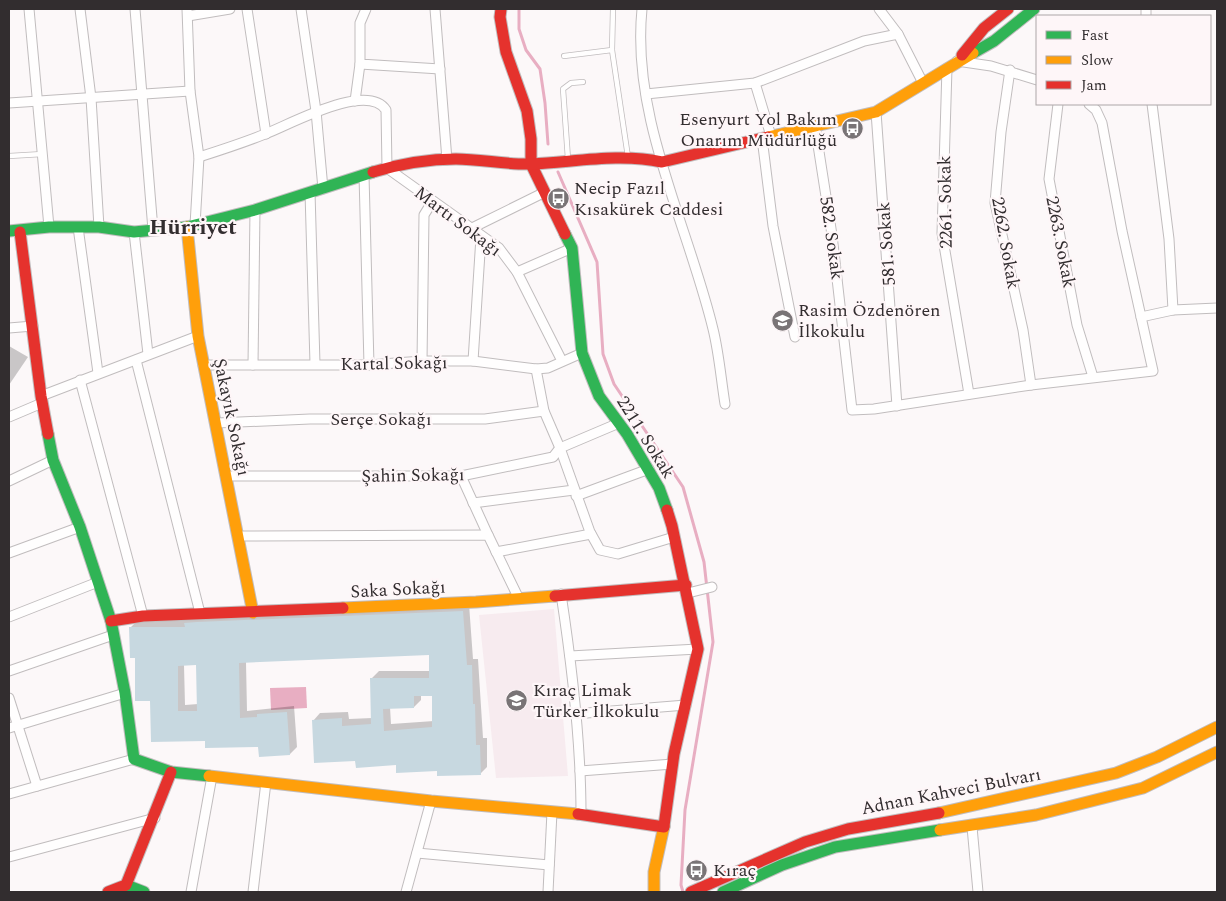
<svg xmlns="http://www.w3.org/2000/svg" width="1226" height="901" viewBox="0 0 1226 901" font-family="Spectral,serif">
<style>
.built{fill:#f7ebef}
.water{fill:#e8aec2}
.shadow{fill:#0003;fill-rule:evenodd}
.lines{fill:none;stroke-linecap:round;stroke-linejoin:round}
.stream{stroke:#e8aec2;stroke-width:3}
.building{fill:#c7d8e0;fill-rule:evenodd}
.lane-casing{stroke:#c1bdbe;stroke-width:6}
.street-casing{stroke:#c1bdbe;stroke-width:11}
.fast-casing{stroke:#c1bdbe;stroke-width:13}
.slow-casing{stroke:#c1bdbe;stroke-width:13}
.jam-casing{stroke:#c1bdbe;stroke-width:13}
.lane{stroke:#fffefe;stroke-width:4.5}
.street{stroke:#fffefe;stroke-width:9}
.fast{stroke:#30b455;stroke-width:11}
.slow{stroke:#ff9f0a;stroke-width:11}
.jam{stroke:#e5322d;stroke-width:11}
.labels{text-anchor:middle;stroke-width:4.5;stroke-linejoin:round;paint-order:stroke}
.poi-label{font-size:18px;fill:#322d2f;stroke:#fef6f8;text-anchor:start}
.street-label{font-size:18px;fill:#322d2f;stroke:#fef6f8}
.district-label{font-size:22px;font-weight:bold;fill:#322d2f;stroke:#fef6f8}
</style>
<rect width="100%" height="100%" fill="#fcf8f9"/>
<!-- built -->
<path class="built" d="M554 609 568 776 496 778 479 615Z"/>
<!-- water -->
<path class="water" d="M306 687 307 708 271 710 270 688Z"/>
<!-- shadow -->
<g class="shadow">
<path d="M9 346 28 357 9 385Z"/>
<path d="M469 604 473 659H478L483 738H487V767L480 774 357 759 313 721 320 713 348 712 349 719 372 718V678L379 671H430V653L246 662 247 711 294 706 297 747 290 754 260 746 206 739 151 700 136 657 131 627 138 620H189L193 616ZM197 664 198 704 185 705 184 665ZM421 695H433L434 721 391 724 390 707H414L421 700Z"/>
</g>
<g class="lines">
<!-- stream -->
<g class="stream">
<path d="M519 9V29L526 50 540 69 545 103 548 144"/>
<path d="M558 172 597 262 603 354 614 384 683 487 704 562 713 642 685 810 681 885 683 892"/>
</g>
</g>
<!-- building -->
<path class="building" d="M463 611 467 665H472L473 704H475L476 745H480L481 775 437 776V771L396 773V765L356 768 355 761 314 763 312 720 342 718V726L371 724 370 678H429V655L239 663 240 718 257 717V714L287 712 290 755 259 757 258 747 205 748V741L151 742 150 701H135V658H130L129 627H185L184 623 197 622ZM196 665 197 711H178V666ZM414 696H432V727L384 731 383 709 414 708Z"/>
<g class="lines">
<defs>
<g id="lane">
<path d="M613 9 612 50 628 157"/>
<path d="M564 56 612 50"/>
<path d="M9 156 43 154"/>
<path d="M568 159 563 89 571 83 583 82"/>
</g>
<g id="street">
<path d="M29 9 49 227"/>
<path d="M80 9 91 98 99 227"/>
<path d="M135 9 153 230"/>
<path d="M187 9 190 91 199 157 195 225"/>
<path d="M247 9 266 134"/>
<path d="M301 9 316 111 323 189"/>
<path d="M366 9 360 23V64L440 69"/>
<path d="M435 9 447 160"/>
<path d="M642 9C631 118 688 225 713 329 719 353 721 379 725 404"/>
<path d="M879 9 898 34 923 83"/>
<path d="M1146 9V16"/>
<path d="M188 16 230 9"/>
<path d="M957 61 991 66 1037 80"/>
<path d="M947 68 942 233 969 394"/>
<path d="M1010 70 1001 132 995 203 1023 330 1031 385"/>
<path d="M755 83 771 136"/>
<path d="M646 94 755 83 864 41 898 34"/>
<path d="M355 101 360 64"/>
<path d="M9 103 190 91"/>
<path d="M1058 104 1049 179 1077 325 1093 377"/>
<path d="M1152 104 1169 239 1173 310"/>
<path d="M876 112 897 406"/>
<path d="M815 126 832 235 852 410 874 409 1031 385 1153 371 1122 231 1102 123 1096 110 1089 104"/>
<path d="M762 138 773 226 795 337"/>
<path d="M199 157C221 150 243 143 265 134 289 125 367 81 386 110L387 168 499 248 517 272 562 361"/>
<path d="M364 175 369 365"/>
<path d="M310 192 315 364"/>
<path d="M78 227 98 373"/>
<path d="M470 229 545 192"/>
<path d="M134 232 148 354"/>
<path d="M517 272 572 248"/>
<path d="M1141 317 1173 310 1217 308"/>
<path d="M9 328 33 326"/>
<path d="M136 360 200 613"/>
<path d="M422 361 424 215 432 202"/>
<path d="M473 361 481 237"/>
<path d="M203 365H369L422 361H473L536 369 548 368 582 353"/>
<path d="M253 365 255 210"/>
<path d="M536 369 544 411 560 448 590 532 600 550 618 554 674 537"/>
<path d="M80 380 143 616"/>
<path d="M41 396 198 336"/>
<path d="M9 417 42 403"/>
<path d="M217 423 310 419H485L544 411"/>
<path d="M226 476H461L553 457 560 448 619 423"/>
<path d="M461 476 488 535"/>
<path d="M9 481 53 460"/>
<path d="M576 496 649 469"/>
<path d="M473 503 574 490"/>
<path d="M239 536 488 535 519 599"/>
<path d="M496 552 591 534"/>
<path d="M9 553 80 527"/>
<path d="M688 593 712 587"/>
<path d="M561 594C572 666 581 741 581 814"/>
<path d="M9 617 98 582"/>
<path d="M570 656 698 649"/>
<path d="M9 671 113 635"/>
<path d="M9 698 37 786"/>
<path d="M574 714 686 705"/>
<path d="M9 728 125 693"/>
<path d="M580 771 673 764"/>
<path d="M9 794 134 759"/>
<path d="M972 827 978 892"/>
<path d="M417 853 549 865"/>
<path d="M9 857 155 818"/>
<path d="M191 892 212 776"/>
<path d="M253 892 266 782"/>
<path d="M406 892 431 801"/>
<path d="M548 892 552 812"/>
</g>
<g id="fast">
<path d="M973 53 994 41 1034 9"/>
<path d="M9 231 49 227H99L134 232 187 227 255 210 373 172"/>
<path d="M565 234 572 248 582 353 599 396 627 434 659 488 667 510"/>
<path d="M48 434 53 460 80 527 111 621 125 693 134 759 171 772 209 776"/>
<path d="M126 885 144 892"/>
<path d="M723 892 782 865 835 847 940 830"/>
</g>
<g id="slow">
<path d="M768 137 876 112 973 53"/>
<path d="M187 227 198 336 253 613"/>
<path d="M343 608 476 602 555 596"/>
<path d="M209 776 431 801 578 814"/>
<path d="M939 813 1116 773 1157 757 1217 727"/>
<path d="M940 830 1036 815 1143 788 1217 752"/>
<path d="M654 892V872L664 826"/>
</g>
<g id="jam">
<path d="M501 9 500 17 506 52 527 111 531 139V164L565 234"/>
<path d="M962 55 984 28 1008 9"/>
<path d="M373 172C400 164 429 159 456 159 481 159 507 165 532 164 575 162 620 153 662 162L768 137"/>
<path d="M20 232 41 396 48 434"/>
<path d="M555 596 686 585"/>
<path d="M111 621 143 616 343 608"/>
<path d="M578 814 664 827"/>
<path d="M664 826 674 754 698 649 672 526 667 510"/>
<path d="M108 892 126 885 171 772"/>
<path d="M691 892 805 842 848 829 939 813"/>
</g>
</defs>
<!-- lane casing -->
<use href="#lane" class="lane-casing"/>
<!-- street casing -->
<use href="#street" class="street-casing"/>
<!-- fast casing -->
<use href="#fast" class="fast-casing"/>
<!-- slow casing -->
<use href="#slow" class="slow-casing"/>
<!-- jam casing -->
<use href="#jam" class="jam-casing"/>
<!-- lane -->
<use href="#lane" class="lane"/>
<!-- street -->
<use href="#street" class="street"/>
<!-- fast -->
<use href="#fast" class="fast"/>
<!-- slow -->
<use href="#slow" class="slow"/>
<!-- jam -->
<use href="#jam" class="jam"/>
</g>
<!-- icons -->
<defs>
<symbol id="bus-disc" viewBox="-11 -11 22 22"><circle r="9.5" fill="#797476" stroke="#fef6f8"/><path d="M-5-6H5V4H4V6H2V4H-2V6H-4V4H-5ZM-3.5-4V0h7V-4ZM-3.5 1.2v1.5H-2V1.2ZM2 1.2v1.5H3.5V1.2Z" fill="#fff"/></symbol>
<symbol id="school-disc" viewBox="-11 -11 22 22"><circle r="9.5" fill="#797476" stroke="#fef6f8"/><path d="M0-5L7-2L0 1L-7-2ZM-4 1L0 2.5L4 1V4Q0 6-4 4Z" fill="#fff"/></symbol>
</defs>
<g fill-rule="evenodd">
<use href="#bus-disc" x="840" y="116" width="25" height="25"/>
<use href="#bus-disc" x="546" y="186" width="25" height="25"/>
<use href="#school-disc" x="770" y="308" width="25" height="25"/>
<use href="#school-disc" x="504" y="688" width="25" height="25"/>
<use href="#bus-disc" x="684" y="858" width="25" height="25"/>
</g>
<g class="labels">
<!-- poi labels -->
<g class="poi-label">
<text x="837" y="125" text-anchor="end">Esenyurt Yol Bakım<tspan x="837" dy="21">Onarım Müdürlüğü</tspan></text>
<text x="574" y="194">Necip Fazıl<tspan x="574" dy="21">Kısakürek Caddesi</tspan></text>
<text x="798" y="316">Rasim Özdenören<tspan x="798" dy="21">İlkokulu</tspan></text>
<text x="533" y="696">Kıraç Limak<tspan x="533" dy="21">Türker İlkokulu</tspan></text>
<text x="713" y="876">Kıraç</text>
</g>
<!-- street labels -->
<g class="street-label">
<text transform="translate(945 202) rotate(-91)" y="6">2261. Sokak</text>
<text transform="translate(458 221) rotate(37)" y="6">Martı Sokağı</text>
<text transform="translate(832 238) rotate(82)" y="6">582. Sokak</text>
<text transform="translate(1061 242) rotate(79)" y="6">2263. Sokak</text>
<text transform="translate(1006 243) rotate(80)" y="6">2262. Sokak</text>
<text transform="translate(886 244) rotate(-94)" y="6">581. Sokak</text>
<text transform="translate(394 363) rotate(-1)" y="6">Kartal Sokağı</text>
<text transform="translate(232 417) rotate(78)" y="6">Şakayık Sokağı</text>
<text x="381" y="425">Serçe Sokağı</text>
<text transform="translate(646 437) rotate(58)" y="6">2211. Sokak</text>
<text transform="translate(413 475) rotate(-1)" y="6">Şahin Sokağı</text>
<text transform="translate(398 589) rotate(-3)" y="6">Saka Sokağı</text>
<text transform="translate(951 791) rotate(-11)" y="6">Adnan Kahveci Bulvarı</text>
</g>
<!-- district labels -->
<g class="district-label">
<text x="193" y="234">Hürriyet</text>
</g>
</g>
<!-- border -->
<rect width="1226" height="901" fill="none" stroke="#322d2f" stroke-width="20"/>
<!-- legend -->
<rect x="1036" y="15" width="175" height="90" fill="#fef6f8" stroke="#aca6a8"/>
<rect x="1046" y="31" width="25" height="8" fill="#30b455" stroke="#aca6a8"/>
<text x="1081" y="40" font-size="15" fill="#322d2f">Fast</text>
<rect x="1046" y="56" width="25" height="8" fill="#ff9f0a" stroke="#aca6a8"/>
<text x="1081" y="65" font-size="15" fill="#322d2f">Slow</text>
<rect x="1046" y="81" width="25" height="8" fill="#e5322d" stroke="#aca6a8"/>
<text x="1081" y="90" font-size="15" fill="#322d2f">Jam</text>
</svg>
